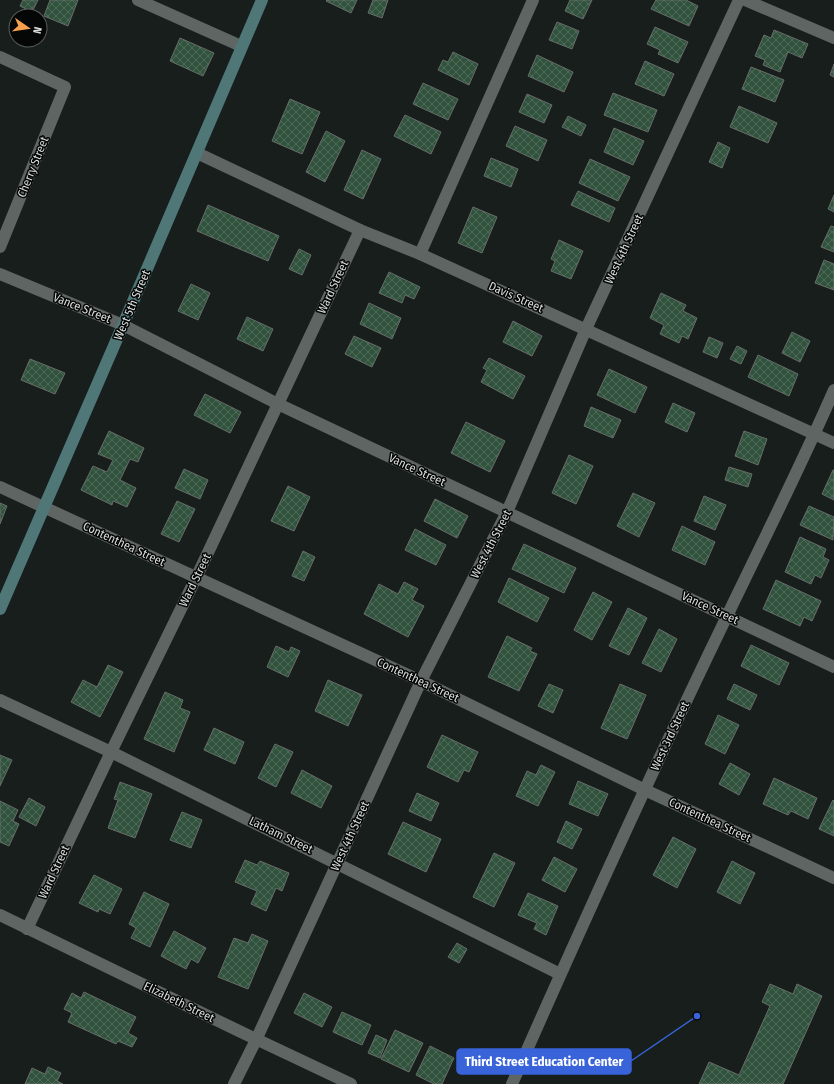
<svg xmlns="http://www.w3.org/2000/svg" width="834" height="1084" viewBox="0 0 834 1084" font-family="'Fira Sans Condensed',sans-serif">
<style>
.building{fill:url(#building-cross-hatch);stroke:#676d69}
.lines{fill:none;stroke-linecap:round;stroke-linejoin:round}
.minor{stroke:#5e6563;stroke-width:12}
.tertiary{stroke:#5e6563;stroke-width:12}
.secondary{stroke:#507778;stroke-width:12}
.labels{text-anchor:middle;stroke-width:3;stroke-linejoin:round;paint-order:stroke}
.street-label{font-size:12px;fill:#d9dddc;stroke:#050707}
.leader{fill:none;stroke:#3963d9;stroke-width:1.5}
.callout-dot{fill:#3963d9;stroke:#050707;stroke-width:1.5}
.callout{fill:#3963d9;stroke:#3963d9;stroke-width:1.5}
.callout-label{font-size:13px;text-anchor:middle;font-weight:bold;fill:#fff}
</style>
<defs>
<pattern id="building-cross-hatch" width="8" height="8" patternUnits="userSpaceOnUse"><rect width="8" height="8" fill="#31533e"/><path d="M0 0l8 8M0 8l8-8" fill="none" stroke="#4e6b59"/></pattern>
</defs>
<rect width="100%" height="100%" fill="#181e1c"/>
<!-- building -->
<g class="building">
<path d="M23 0H38L32 12 20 6Z"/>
<path d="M50 0H78L68 26 44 16Z"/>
<path d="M327 0H357L351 13 326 1Z"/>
<path d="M373 0H388L382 18 368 13Z"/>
<path d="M570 0H592L583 19 565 11Z"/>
<path d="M656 0H686L698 6 689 26 651 9Z"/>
<path d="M557 22 579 31 572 49 549 40Z"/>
<path d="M655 27 688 42 678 63 658 54 660 50 647 44Z"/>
<path d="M774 30 808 44 802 58 788 52 780 72 763 65 765 60 755 56 764 35 771 38Z"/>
<path d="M180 38 214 53 203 76 170 61Z"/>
<path d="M453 52 478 64 469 85 438 70 443 60 448 62Z"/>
<path d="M537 55 573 72 564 92 528 76Z"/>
<path d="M645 61 674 74 664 96 635 84Z"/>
<path d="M834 64V77L830 75Z"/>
<path d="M751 67 784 80 775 102 742 89Z"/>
<path d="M423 83 458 99 448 120 413 104Z"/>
<path d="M613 93 657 110 648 132 604 115Z"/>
<path d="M527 94 552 105 544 123 519 112Z"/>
<path d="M290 99 320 112 302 154 272 141Z"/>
<path d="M739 106 777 123 768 143 730 127Z"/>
<path d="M405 115 441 132 431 154 394 136Z"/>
<path d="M568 116 586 125 581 136 562 127Z"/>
<path d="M515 126 547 140 538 161 506 146Z"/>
<path d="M614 128 644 141 633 165 604 152Z"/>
<path d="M326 131 345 141 325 182 306 172Z"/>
<path d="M718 142 730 148 722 168 709 162Z"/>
<path d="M362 150 381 159 363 199 344 190Z"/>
<path d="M491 158 518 169 511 187 484 176Z"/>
<path d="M590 159 630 177 618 201 579 183Z"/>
<path d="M578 191 615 208 609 222 571 205Z"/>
<path d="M834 195V212L828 209Z"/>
<path d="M208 205 279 236 268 261 197 231Z"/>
<path d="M473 207 497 217 482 253 458 243Z"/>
<path d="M831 226 834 227V252L821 247Z"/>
<path d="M559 240 583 251 571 279 551 271 555 261 551 259Z"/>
<path d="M299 249 311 255 302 275 289 269Z"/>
<path d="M824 260 834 264V290L815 283Z"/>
<path d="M389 272 420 287 414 299 405 295 402 303 379 293Z"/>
<path d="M191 284 210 293 198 320 178 311Z"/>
<path d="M661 293 686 305 683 311 697 318 688 339 682 336 679 343 660 334 664 325 650 318Z"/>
<path d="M369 303 401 318 392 339 360 324Z"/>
<path d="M247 317 273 329 263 351 237 339Z"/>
<path d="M513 321 542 336 532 356 503 342Z"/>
<path d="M792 332 810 341 800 362 782 353Z"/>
<path d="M354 336 381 348 372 367 345 354Z"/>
<path d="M709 337 723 343 717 358 703 352Z"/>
<path d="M737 346 747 351 741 364 730 359Z"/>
<path d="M758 355 798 374 789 396 748 377Z"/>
<path d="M489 358 525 376 513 399 481 382 487 370 483 368Z"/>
<path d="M30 359 65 373 55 394 21 380Z"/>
<path d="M609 369 647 387 635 413 597 395Z"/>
<path d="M205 394 241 412 230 433 194 415Z"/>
<path d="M673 403 695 413 687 432 665 422Z"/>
<path d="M591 407 621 420 613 438 584 426Z"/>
<path d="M466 422 505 441 490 472 451 453Z"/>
<path d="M109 431 144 448 138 462 130 459 120 480 136 488 127 507 113 501 112 505 81 490 93 466 107 472 113 460 98 454Z"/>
<path d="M744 431 767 439 758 465 735 456Z"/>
<path d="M569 455 593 466 576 504 552 493Z"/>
<path d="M729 467 752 474 748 487 725 480Z"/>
<path d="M184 469 208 480 200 499 175 488Z"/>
<path d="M833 470H834V500L822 494Z"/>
<path d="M288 486 310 497 294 531 271 521Z"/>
<path d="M633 493 655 503 639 537 617 526Z"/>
<path d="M704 496 726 505 715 530 694 521Z"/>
<path d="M435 499 468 516 457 538 424 521Z"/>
<path d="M177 501 195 509 179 542 161 534Z"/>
<path d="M0 503 7 506 0 524Z"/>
<path d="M809 506 834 517 833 540 800 525Z"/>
<path d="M682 526 715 542 705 565 672 550Z"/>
<path d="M415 529 446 545 436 565 405 550Z"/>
<path d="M800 537 826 549 823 557 829 560 821 578 815 575 811 584 785 572Z"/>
<path d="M524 544 576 568 564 593 512 569Z"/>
<path d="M303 551 315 557 304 581 292 576Z"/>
<path d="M509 578 549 598 537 622 498 602Z"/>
<path d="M776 580 821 601 812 621 804 617 800 626 763 609Z"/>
<path d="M404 582 418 589 412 600 424 606 408 637 364 614 379 584 398 594Z"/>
<path d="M593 592 612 602 592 640 574 630Z"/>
<path d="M628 608 647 618 629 655 609 646Z"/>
<path d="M659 629 677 639 661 672 642 663Z"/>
<path d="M507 636 532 648 530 651 537 654 519 691 488 677Z"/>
<path d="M751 645 789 663 779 685 741 666Z"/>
<path d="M276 646 289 652 291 647 300 651 288 677 267 667Z"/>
<path d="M108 665 123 672 100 717 71 702 83 680 97 687Z"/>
<path d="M328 680 362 695 348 726 315 711Z"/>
<path d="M549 684 563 690 553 713 538 706Z"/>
<path d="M620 684 646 695 627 739 601 728Z"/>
<path d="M734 684 757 695 750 710 727 699Z"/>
<path d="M165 692 183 700 180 708 190 712 174 752 144 739Z"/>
<path d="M718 715 739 725 725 754 705 744Z"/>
<path d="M214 728 244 742 235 764 204 750Z"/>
<path d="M442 735 478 752 469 772 464 770 458 782 427 767Z"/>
<path d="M275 744 293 752 276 787 258 778Z"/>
<path d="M0 755 12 760 0 786Z"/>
<path d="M730 763 750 774 739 795 719 784Z"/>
<path d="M541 765 555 772 538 806 516 796 527 771 536 775Z"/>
<path d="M302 770 332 786 321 808 291 793Z"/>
<path d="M774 778 817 798 808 819 791 811 788 815 763 804Z"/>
<path d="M578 781 608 794 598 816 569 804Z"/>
<path d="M120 782 152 794 135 838 108 828 118 800 114 799Z"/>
<path d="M417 793 439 803 431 821 409 811Z"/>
<path d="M29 798 45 807 36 826 19 817Z"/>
<path d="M833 800 834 801V836L819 829Z"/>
<path d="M0 801 18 810 13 821 19 824 9 846 0 842Z"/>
<path d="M182 812 202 820 191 848 170 840Z"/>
<path d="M566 821 582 829 572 849 557 842Z"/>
<path d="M403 822 441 839 426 872 388 854Z"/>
<path d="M673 837 696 849 677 888 653 875Z"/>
<path d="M494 853 515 863 494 907 473 897Z"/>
<path d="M554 857 577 869 565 892 542 880Z"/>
<path d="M245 860 257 865 260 861 289 873 282 891 276 888 266 911 251 904 257 891 235 882Z"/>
<path d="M732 861 755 873 740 904 717 892Z"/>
<path d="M94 875 122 889 110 914 99 909 98 912 79 903Z"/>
<path d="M144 892 169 904 150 947 131 938 136 928 129 924Z"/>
<path d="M528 893 558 906 546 935 534 929 537 923 518 915Z"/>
<path d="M174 931 206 948 198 963 191 959 186 969 161 956Z"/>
<path d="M252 934 268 941 248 989 218 977 234 938 248 943Z"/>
<path d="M457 943 467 949 459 963 448 957Z"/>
<path d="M770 984 793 994 797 984 822 996 783 1084H699L709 1062 739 1075 770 1006 762 1002Z"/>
<path d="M84 992 136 1017 128 1033 137 1038 132 1047 118 1041 116 1044 68 1022 72 1013 64 1009 72 993 81 998Z"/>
<path d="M304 993 332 1007 322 1027 294 1013Z"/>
<path d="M342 1012 371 1025 362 1045 333 1032Z"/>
<path d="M395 1030 423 1043 409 1072 381 1059Z"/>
<path d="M376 1035 387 1040 380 1058 368 1053Z"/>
<path d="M430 1046 454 1058 442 1084H434L416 1075Z"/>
<path d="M48 1067 61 1073 57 1081 63 1084H25L32 1068 45 1074Z"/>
</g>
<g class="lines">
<!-- minor -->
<g class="minor">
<path d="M138 0 241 46"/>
<path d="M745 0 834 38"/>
<path d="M0 57 65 87 0 247"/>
<path d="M197 153 360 230 420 254 834 443"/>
<path d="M420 254 533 0"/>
<path d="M0 274 123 325 278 404 834 667"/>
<path d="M0 487 421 681 645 790 834 878"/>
<path d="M0 700 111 752 560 974"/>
<path d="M0 915 239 1031 351 1084"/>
<path d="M27 929 111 752 196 578 360 230"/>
<path d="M234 1084 256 1040 421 681 507 512 586 329 739 0"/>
</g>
<!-- tertiary -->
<path class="tertiary" d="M512 1084C581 927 652 771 727 616 763 541 801 466 834 390"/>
<!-- secondary -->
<path class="secondary" d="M0 609 123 325 262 0"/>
</g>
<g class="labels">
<!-- street labels -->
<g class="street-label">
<text transform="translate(33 167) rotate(-68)" y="4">Cherry Street</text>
<text transform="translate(624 249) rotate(-65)" y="4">West 4th Street</text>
<text transform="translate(333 287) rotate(-65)" y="4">Ward Street</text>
<text transform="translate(516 297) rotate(24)" y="4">Davis Street</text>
<text transform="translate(132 305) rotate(-67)" y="4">West 5th Street</text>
<text transform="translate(82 308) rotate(22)" y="4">Vance Street</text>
<text transform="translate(417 470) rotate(25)" y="4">Vance Street</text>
<text transform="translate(124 544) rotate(25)" y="4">Contenthea Street</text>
<text transform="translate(491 544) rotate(-63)" y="4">West 4th Street</text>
<text transform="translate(195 580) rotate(-64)" y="4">Ward Street</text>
<text transform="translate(710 608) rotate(25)" y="4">Vance Street</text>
<text transform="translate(418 680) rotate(25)" y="4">Contenthea Street</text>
<text transform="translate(670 736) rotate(-65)" y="4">West 3rd Street</text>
<text transform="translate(710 820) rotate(25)" y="4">Contenthea Street</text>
<text transform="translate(281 835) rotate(26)" y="4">Latham Street</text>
<text transform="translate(350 836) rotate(-65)" y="4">West 4th Street</text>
<text transform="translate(54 872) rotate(-65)" y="4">Ward Street</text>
<text transform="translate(179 1002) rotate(26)" y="4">Elizabeth Street</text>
</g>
</g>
<!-- callouts -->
<path class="leader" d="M697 1016L631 1061"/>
<circle class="callout-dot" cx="697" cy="1016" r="4"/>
<rect class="callout" x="457" y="1049" width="174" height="25" rx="4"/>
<g class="callout-label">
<text x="544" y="1066">Third Street Education Center</text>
</g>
<!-- north arrow -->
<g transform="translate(28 28) rotate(103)"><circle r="19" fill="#050707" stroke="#5a5d5c"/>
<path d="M0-3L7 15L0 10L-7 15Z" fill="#f99f4d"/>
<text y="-6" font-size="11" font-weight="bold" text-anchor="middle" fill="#d9dddc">N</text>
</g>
</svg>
